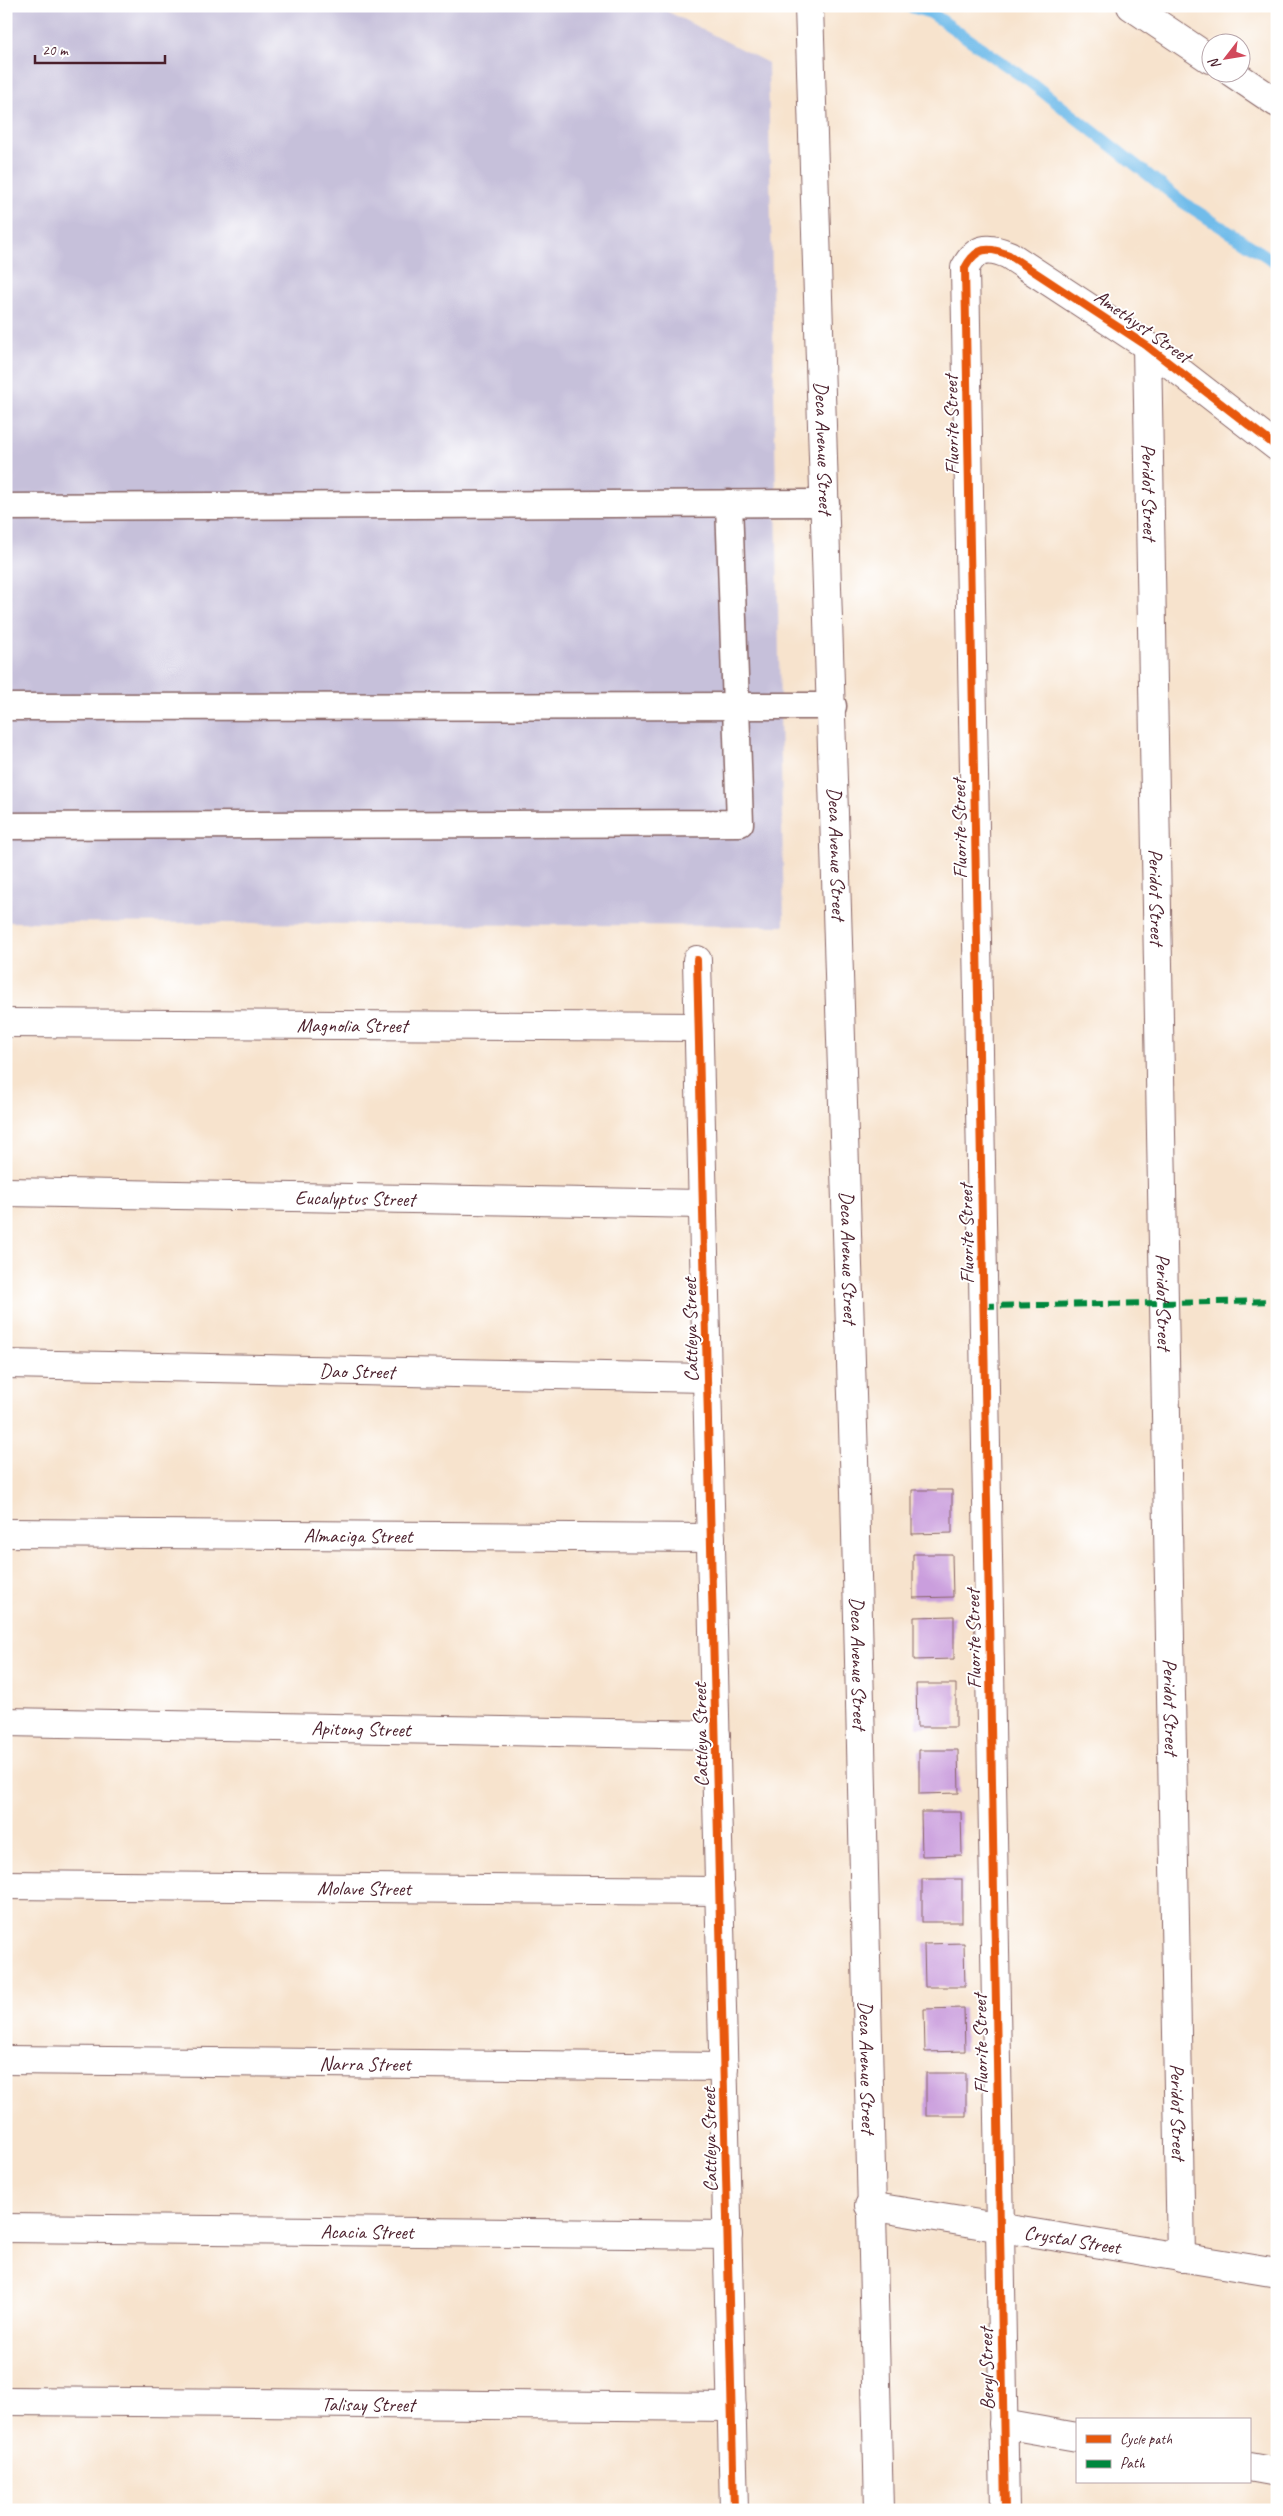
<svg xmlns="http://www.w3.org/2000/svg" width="1283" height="2516" viewBox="0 0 1283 2516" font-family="Caveat,sans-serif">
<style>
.industrial{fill:#c6c0da}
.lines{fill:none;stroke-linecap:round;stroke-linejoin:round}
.stream{stroke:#71bcea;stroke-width:12}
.building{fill:#ca9edd}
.lane-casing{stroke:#876464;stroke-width:29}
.street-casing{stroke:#876464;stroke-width:30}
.lane{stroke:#fff;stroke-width:26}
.street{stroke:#fff;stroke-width:28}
.quiet{stroke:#00873e;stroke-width:6;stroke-dasharray:12 6;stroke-linecap:butt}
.cycleway-casing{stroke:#fff;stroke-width:11}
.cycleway{stroke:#e8590c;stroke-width:8}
.labels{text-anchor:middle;stroke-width:4;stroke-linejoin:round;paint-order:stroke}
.street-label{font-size:20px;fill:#4a1f2b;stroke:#fff}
</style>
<rect width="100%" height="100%" fill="#fff"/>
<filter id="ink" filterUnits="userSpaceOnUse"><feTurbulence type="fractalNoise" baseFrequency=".02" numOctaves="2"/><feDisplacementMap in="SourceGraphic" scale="10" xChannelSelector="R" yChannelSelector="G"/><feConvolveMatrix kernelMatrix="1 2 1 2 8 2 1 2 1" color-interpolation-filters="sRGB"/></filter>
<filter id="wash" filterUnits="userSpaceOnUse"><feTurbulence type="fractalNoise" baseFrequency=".0096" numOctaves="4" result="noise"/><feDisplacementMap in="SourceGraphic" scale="20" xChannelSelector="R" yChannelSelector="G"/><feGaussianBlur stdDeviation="1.12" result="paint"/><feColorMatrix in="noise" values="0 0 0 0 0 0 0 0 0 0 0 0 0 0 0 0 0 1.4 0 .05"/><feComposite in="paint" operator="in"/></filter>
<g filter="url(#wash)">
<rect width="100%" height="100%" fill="#f7e3cd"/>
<!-- industrial -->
<path class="industrial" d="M6 6H657L768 63 784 926 6 922Z"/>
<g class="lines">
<!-- stream -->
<path class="stream" d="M908 6 931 13 1029 81 1184 203 1277 263"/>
</g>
<g id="blocks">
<!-- building -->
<g class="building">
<path d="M912 1490H952V1533L912 1534Z"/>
<path d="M913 1554H952L953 1597 913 1598Z"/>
<path d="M954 1616V1659L914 1660V1617Z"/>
<path d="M916 1684H956V1727H917Z"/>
<path d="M919 1750H958L959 1793 919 1794Z"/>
<path d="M921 1812H961L962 1855 922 1856Z"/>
<rect x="922" y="1879" width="40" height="43"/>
<path d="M964 1943 965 1987H925L924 1944Z"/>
<path d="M964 2008 965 2051 925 2052 924 2009Z"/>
<rect x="926" y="2073" width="40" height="43"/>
</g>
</g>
</g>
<g filter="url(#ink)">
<use href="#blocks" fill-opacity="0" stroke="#876464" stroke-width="1"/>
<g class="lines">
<defs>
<g id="lane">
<path d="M6 507 826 503"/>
<path d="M6 707 833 706"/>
<path d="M6 826 740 823 729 503"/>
</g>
<g id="street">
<path id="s1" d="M809 6C826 501 843 996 855 1491 863 1830 868 2170 879 2510"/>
<path d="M1131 6 1210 59"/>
<path d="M1231 72 1277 103"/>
<path id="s2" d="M1147 346 1181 2258"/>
<path d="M697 960 734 2510"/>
<path id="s3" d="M6 1023 699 1027"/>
<path id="s4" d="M6 1192 703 1204"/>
<path id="s5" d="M6 1364 707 1378"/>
<path id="s6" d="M6 1533 711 1538"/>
<path id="s7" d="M6 1722 716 1735"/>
<path id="s8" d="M6 1885 720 1891"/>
<path id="s9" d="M6 2060 724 2067"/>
<path id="s10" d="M869 2206 1277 2273"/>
<path id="s11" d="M6 2228 728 2235"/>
<path id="s12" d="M6 2401 732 2407"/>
<path d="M1003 2424 1077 2437"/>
<path d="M1249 2467 1277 2472"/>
<path d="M1005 2510 965 268C976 247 988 246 1009 255L1147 346 1277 447"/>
</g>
</defs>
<!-- lane casing -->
<use href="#lane" class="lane-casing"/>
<!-- street casing -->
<use href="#street" class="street-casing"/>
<!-- lane -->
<use href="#lane" class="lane"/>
<!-- street -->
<use href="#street" class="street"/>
<!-- quiet -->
<path class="quiet" d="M983 1306 1277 1301"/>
<defs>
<g id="cycleway">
<path d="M697 960 734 2510"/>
<path d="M1005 2510 965 268C976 247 988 246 1009 255L1147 346 1277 447"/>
</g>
</defs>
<!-- cycleway casing -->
<use href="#cycleway" class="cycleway-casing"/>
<!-- cycleway -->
<use href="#cycleway" class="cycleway"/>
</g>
</g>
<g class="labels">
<!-- street labels -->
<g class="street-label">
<text transform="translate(1143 326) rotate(35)" y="7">Amethyst Street</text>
<text transform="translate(951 425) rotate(-91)" y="7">Fluorite Street</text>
<text dy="7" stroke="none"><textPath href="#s1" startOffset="442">Deca Avenue Street</textPath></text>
<text dy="7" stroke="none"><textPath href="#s2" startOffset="146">Peridot Street</textPath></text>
<text transform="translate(959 829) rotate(-91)" y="7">Fluorite Street</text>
<text dy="7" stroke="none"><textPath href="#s1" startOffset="848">Deca Avenue Street</textPath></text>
<text dy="7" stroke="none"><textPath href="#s2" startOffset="551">Peridot Street</textPath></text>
<text dy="7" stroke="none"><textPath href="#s3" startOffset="346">Magnolia Street</textPath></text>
<text dy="7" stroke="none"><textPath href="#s4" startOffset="349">Eucalyptus Street</textPath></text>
<text transform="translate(966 1234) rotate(-91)" y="7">Fluorite Street</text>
<text dy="7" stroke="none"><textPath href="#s1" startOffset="1252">Deca Avenue Street</textPath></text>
<text dy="7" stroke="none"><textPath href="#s2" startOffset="956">Peridot Street</textPath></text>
<text transform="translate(690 1330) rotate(-91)" y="7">Cattleya Street</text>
<text dy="7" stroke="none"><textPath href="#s5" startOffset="351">Dao Street</textPath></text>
<text dy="7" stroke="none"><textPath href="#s6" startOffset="352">Almaciga Street</textPath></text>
<text transform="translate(973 1639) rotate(-91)" y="7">Fluorite Street</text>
<text dy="7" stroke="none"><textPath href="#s1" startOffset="1658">Deca Avenue Street</textPath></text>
<text dy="7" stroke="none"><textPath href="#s2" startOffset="1361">Peridot Street</textPath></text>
<text dy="7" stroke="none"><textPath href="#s7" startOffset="355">Apitong Street</textPath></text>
<text transform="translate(700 1735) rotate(-91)" y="7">Cattleya Street</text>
<text dy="7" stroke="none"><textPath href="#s8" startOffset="358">Molave Street</textPath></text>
<text transform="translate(980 2044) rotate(-91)" y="7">Fluorite Street</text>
<text dy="7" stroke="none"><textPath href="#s9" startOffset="359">Narra Street</textPath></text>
<text dy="7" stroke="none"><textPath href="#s1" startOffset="2062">Deca Avenue Street</textPath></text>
<text dy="7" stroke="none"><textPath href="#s2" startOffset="1766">Peridot Street</textPath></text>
<text transform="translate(709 2140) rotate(-91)" y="7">Cattleya Street</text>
<text dy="7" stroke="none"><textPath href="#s11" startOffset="361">Acacia Street</textPath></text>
<text dy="7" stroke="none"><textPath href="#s10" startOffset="206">Crystal Street</textPath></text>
<text transform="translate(986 2369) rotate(-91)" y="7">Beryl Street</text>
<text dy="7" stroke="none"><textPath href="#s12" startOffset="362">Talisay Street</textPath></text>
</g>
</g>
<!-- margin -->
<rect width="1283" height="2516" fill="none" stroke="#fff" stroke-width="25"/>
<!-- legend -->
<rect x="1076" y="2418" width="175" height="65" fill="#ffffff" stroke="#b7a5aa"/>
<rect x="1086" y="2435" width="25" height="8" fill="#e8590c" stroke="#b7a5aa"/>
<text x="1120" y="2444" font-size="15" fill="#4a1f2b">Cycle path</text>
<rect x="1086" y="2460" width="25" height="8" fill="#00873e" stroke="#b7a5aa"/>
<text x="1120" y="2468" font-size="15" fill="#4a1f2b">Path</text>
<!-- north arrow -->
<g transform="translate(1226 58) rotate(239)"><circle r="24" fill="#ffffff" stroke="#b7a5aa"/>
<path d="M0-4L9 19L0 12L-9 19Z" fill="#d1495b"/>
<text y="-8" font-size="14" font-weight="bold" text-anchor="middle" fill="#4a1f2b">N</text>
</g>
<!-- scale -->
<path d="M35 55v8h130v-8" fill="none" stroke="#4a1f2b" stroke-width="2.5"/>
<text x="42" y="55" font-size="15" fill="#4a1f2b" stroke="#ffffff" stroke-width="4" paint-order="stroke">20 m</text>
</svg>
